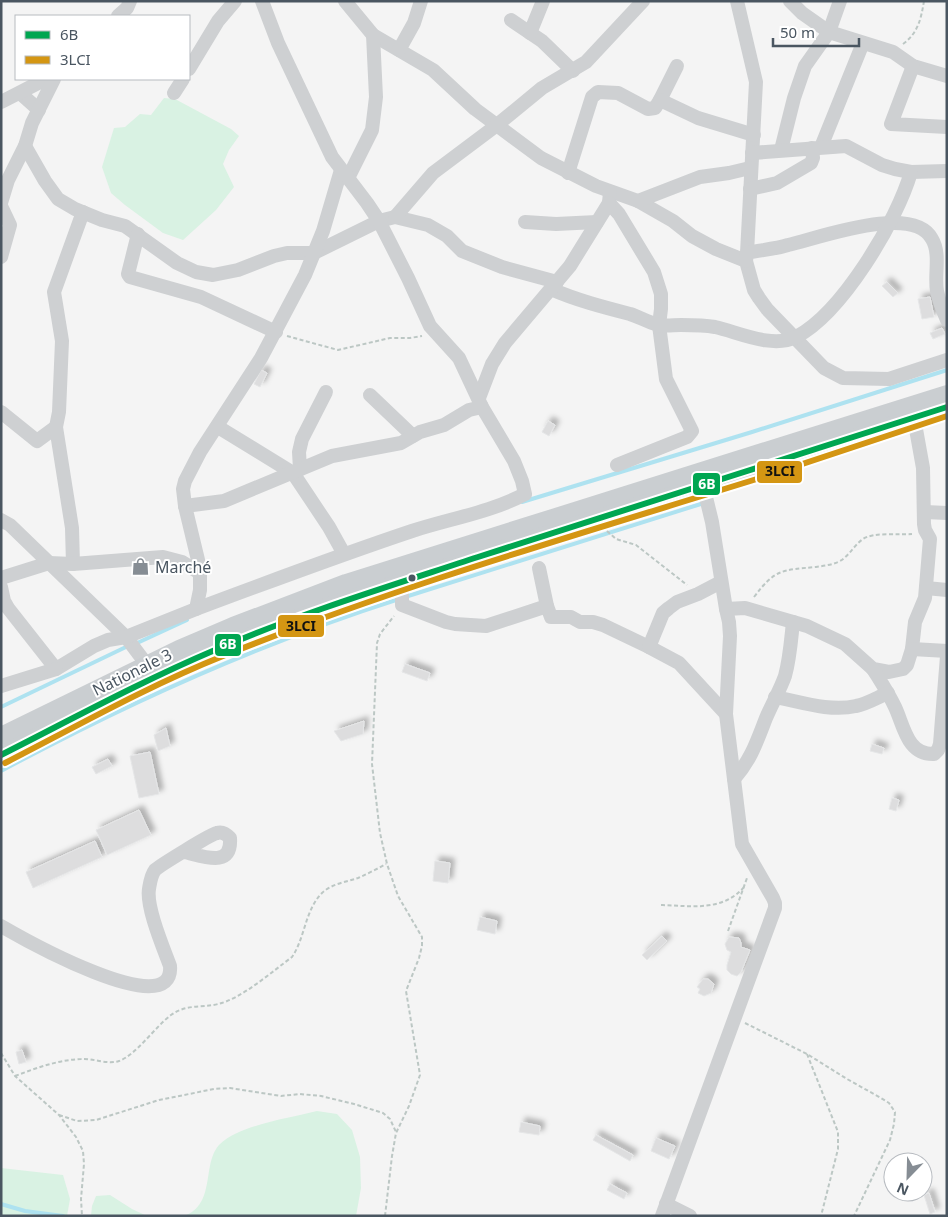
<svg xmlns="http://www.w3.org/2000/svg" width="948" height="1217" viewBox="0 0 948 1217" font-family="'Noto Sans',sans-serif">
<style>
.green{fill:#d9f2e3}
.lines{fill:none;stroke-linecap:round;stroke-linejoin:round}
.stream{stroke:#aee2f0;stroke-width:4}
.building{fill:#ddddde;stroke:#e5e6e7;filter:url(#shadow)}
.path{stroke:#bcc7c4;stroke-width:2;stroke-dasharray:4 2.5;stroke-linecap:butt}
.minor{stroke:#ced0d2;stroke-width:14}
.major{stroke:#caced1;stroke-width:18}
.bus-1-casing{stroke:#fff;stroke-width:10}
.bus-2-casing{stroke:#fff;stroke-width:10}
.bus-1{stroke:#00a651;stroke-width:6}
.bus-2{stroke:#d49613;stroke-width:6}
.bus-dot{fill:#4a5661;stroke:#fff;stroke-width:2}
.labels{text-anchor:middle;stroke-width:4;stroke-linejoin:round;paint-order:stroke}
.poi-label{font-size:16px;fill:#4a5661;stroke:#fff;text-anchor:start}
.street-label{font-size:16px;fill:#4a5661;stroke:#fff}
.line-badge{stroke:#fff;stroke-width:2}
.badge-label{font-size:14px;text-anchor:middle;font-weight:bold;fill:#fff}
.pale-badge-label{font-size:14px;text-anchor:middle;font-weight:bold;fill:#111}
</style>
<defs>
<filter id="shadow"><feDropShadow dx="4.5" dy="-4.5" stdDeviation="2.5" flood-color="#0004"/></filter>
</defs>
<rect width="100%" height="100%" fill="#f4f4f4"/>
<!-- green -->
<g class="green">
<path d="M164 98 175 99 231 129 239 136 229 150 223 164 234 187 216 210 183 240 163 233 125 205 111 193 102 167 114 128 125 127 140 114 151 115Z"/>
<path d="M317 1111 337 1114 352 1130 360 1157 361 1188 356 1216H184C217 1204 201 1163 220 1144 239 1125 290 1118 317 1111Z"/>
<path d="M1 1168 63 1175 70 1199 67 1216H1Z"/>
<path d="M110 1195 132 1209 147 1216H91L92 1206 96 1196Z"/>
</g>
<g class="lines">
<!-- stream -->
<g class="stream">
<path d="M522 502 752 432 947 370"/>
<path d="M405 597 704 503"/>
<path d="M135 644 187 620"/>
<path d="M1 707 128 646"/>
<path d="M1 771C128 703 261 643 399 599"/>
<path d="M1 1204 25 1211 63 1216"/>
</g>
</g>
<!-- building -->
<g class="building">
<path d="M887 282 898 293 893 297 882 286Z"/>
<path d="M930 297 934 317 922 319 918 299Z"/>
<path d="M942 328 945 334 933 339 930 333Z"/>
<path d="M261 370 267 373 260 387 254 384Z"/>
<path d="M548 421 555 425 549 436 542 432Z"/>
<path d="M405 664 430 673 427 681 402 672Z"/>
<path d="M364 721 363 734 341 741 334 731Z"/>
<path d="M166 728 170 746 158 751 154 735Z"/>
<path d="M872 744 884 748 882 754 870 751Z"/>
<path d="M150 752 159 794 139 798 130 756Z"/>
<path d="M108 759 112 766 96 774 92 767Z"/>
<path d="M892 798 899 800 896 811 889 809Z"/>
<path d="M139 810 151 835 107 855 96 830Z"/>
<path d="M95 841 102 857 33 888 26 872Z"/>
<path d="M435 861 450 863 448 883 433 881Z"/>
<path d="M480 917 497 921 495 934 477 930Z"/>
<path d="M662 936 667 941 647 960 642 955Z"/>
<path d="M729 937 739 938 741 943V947L750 950 741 972 737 976 731 974 727 970V965L731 952 727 950 725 944Z"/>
<path d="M703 979H708L714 984 711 993 704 996 698 993 700 989 697 987Z"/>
<path d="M22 1050 26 1062 19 1064 16 1052Z"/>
<path d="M521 1122 540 1126 539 1135 519 1132Z"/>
<path d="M596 1135 633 1155 630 1161 593 1140Z"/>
<path d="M656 1138 675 1146 669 1159 651 1151Z"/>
<path d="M610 1184 627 1193 624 1199 607 1190Z"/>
<path d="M929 1193 935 1212 930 1214 924 1195Z"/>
</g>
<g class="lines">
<!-- path -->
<g class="path">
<path d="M903 44C918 33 921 19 924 1"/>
<path d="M287 336 338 350 390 338H410L422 336"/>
<path d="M607 531 616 539 636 545 687 585"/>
<path d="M754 597C775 569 782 570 816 567 823 566 831 565 838 562 849 557 853 546 863 539 873 532 900 535 912 534"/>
<path d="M661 905C692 906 723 912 745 886"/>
<path d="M728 931 747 878"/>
<path d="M745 1023 807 1054 847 1079 881 1098 889 1103 895 1112 894 1124 890 1140 854 1216"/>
<path d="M1 1053 15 1076 59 1115 76 1137 83 1151 84 1164 81 1199 82 1216"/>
<path d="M807 1054 838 1132V1149L821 1216"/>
<path d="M15 1076C36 1068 58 1060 81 1059 93 1058 107 1065 119 1061 136 1055 155 1027 171 1015 186 1004 201 1008 218 1004 241 999 273 971 292 957 305 938 305 910 322 893 331 884 346 882 358 878 367 874 377 869 386 864"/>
<path d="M59 1115 77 1121 96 1120 159 1100 214 1089 230 1088 281 1096 300 1094 321 1096 354 1104 383 1113 390 1119 396 1132"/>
<path d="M385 1216 392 1156 396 1133 409 1106 420 1075 406 991 419 958 422 946V937L398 896 387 864 380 833 372 764 377 643 380 634 394 616"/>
</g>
<!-- minor -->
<g class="minor">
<path d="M345 1 373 35 433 70 475 109 541 158 596 186 638 201 673 221 692 236 716 249 746 261 754 290 759 298 767 309 824 368 843 378 889 379 947 360"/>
<path d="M737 1 756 82 747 253"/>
<path d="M790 1 802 13 829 32 893 52 913 66 947 76"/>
<path d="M118 16 127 8 130 1"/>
<path d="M511 20 542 41 573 71"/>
<path d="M530 33 543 1"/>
<path d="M399 50 414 23 421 1"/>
<path d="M913 66 891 124 947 127"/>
<path d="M189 69 218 21 235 1"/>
<path d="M20 93 39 110"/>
<path d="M174 93 183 79"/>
<path d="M660 100 677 66"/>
<path d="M1 102 46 79"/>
<path d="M25 146 45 181 58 199 75 209 102 220 125 226 177 263 196 272 213 275 238 270 274 256 287 253H314L379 221 395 217 428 225 447 236 462 251 502 267 557 282"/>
<path d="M821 147 863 43"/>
<path d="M781 150 794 98 805 66 829 32 840 1"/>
<path d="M752 153 846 146 882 165 895 169 911 172 947 171"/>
<path d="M568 173 592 97 598 92 618 93 648 109 655 108 660 100 698 118 754 135"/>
<path d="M348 178 372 130 376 97 373 35"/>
<path d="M750 189 777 183 811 163 813 158 812 148"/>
<path d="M610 192 609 203 619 214 654 272 661 294V309L659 325 666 379 692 431 687 437 617 465"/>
<path d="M638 201 700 177 729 173 750 168"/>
<path d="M1 203 8 180 25 146 32 123 54 79"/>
<path d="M1 206 10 225 1 257"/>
<path d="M395 217 433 173 497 125 542 88 586 62 643 1"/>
<path d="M525 222 556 224 597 222"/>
<path d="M138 234 128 274 130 277 201 297 276 332"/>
<path d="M746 261 747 253C761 250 775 249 788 245 819 238 913 203 932 239 941 254 934 275 937 291 939 301 943 311 947 320"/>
<path d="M551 289C576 300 603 307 630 314 639 317 648 322 658 325 665 326 674 325 681 325 692 325 704 325 715 327 738 332 772 349 796 337 842 313 897 221 911 172"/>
<path d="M370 395 413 436"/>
<path d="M479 398 492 364 505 343 570 266 609 203"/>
<path d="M1 412 37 441 56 427"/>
<path d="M218 427 293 473 329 527 344 554"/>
<path d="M300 469 299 452 302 439 326 392"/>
<path d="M185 506 224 501 332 456 401 443 420 432 444 425 469 410 482 407"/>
<path d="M925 512 947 513"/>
<path d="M1 520 10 525 126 637 147 665 153 670"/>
<path d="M73 564 72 528 56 427 59 412 62 341 54 292 83 212"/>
<path d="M539 568 547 606 551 617H571L580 622H593L603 625 649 647 679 663 726 714"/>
<path d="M1 578 49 563 73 564 163 557 182 562 200 573"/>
<path d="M402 582V605L446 622 455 624 486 626 547 606"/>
<path d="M1 587 4 601 8 608 56 669 94 646 108 640 126 637 196 609 200 590V573L198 560 185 506 183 489 185 481 200 452 261 358 305 275 323 231 341 170"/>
<path d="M926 588 947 590"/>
<path d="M196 609C268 582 340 555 412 531 449 519 491 512 525 494L522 481 514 461 482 407 459 358 430 326 408 278 379 221 367 203 332 157 278 43 262 1"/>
<path d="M726 609 745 608 807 626 845 644 873 669 889 672 903 669 907 665 912 649 915 622 925 598 930 539 925 530 924 524 923 468 914 418"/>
<path d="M649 647 663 613 669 608 677 602 698 594 721 582"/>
<path d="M912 649 947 651"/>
<path d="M873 669C881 682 889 694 895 707 904 726 907 755 934 754L938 750 940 744 947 656"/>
<path d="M1 686 56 669"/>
<path d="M775 697C801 702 830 712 856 706 867 704 878 697 888 693"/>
<path d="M734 779C751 760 757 741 766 718 772 704 780 690 785 676 790 658 791 640 793 622"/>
<path d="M1 926C20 937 175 1025 170 966 163 947 146 907 149 889 150 883 151 875 155 870 159 866 211 834 217 833 223 831 227 835 230 838 232 869 203 856 184 852"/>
<path d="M666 1204 690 1216"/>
<path d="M662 1216 775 908V903L773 898 742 844 726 714 730 636 729 622 726 609 712 522 703 485"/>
</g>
<!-- major -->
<g class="major">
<path d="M1 736 179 649 233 626 346 583 947 394"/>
<path d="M1 755 159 675 217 649 335 604 598 518 758 469 947 407"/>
</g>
<defs>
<path id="bus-1" d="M1 755C72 719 142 681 215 650 301 613 390 586 478 557 634 506 791 458 947 407"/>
<path id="bus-2" d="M5 763C77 726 148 686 223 656 398 586 580 534 760 478 822 458 884 437 947 416"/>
</defs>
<!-- bus-1 casing -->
<use href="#bus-1" class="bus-1-casing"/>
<!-- bus-2 casing -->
<use href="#bus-2" class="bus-2-casing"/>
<!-- bus-1 -->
<use href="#bus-1" class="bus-1"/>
<!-- bus-2 -->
<use href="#bus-2" class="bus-2"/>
</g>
<!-- icons -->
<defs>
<symbol id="shop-bare" viewBox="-9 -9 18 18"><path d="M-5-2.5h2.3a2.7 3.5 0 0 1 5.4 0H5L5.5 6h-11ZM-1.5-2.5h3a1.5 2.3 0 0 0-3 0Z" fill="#868d94" stroke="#fff" stroke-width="2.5" paint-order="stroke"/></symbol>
</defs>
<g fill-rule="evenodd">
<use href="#shop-bare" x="128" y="554" width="25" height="25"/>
</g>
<!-- markers -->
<circle class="bus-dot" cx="412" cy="578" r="4.5"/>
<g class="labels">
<!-- poi labels -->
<g class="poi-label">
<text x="155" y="573">Marché</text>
</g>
<!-- street labels -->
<g class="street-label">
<text transform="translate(132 672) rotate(-26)" y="6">Nationale 3</text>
</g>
</g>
<g class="line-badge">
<rect x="756" y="460" width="47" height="24" rx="5" fill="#d49613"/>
<rect x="692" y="472" width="29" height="24" rx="5" fill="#00a651"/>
<rect x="277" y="614" width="48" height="24" rx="5" fill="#d49613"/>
<rect x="214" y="633" width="28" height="24" rx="5" fill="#00a651"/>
</g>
<g class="badge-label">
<text x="707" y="489">6B</text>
<text x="228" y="649">6B</text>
</g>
<g class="pale-badge-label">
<text x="780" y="476">3LCI</text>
<text x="301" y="631">3LCI</text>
</g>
<!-- border -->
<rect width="948" height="1217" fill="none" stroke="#4a5661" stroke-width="5"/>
<!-- legend -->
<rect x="15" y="15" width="175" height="65" fill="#ffffff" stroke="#b7bbc0"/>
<rect x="25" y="31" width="25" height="8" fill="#00a651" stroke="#b7bbc0"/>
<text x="60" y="40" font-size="15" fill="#4a5661">6B</text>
<rect x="25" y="56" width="25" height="8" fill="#d49613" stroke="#b7bbc0"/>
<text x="60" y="65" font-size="15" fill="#4a5661">3LCI</text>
<!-- north arrow -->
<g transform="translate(908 1177) rotate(203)"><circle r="24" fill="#ffffff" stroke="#b7bbc0"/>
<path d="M0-4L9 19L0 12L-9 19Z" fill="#868d94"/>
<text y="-8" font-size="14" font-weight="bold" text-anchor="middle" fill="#4a5661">N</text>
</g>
<!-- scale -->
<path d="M773 38v8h86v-8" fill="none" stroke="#4a5661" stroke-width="2.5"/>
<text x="780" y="38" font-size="15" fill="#4a5661" stroke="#ffffff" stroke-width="4" paint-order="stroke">50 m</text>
</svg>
